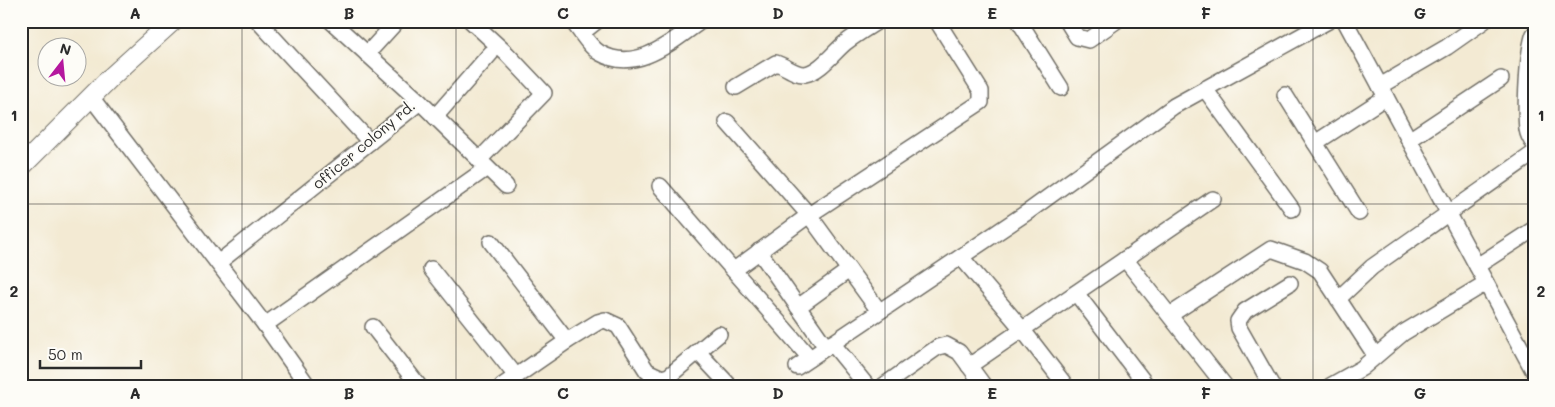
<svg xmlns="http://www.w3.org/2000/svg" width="1555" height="407" viewBox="0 0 1555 407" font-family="Mali,sans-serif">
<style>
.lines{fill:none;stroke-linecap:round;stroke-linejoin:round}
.minor-casing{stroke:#716e66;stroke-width:18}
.tertiary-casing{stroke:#716e66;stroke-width:21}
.minor{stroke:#fff;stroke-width:15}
.tertiary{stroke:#fff;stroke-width:19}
.grid{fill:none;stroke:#2b2b2b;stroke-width:1;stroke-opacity:0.55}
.labels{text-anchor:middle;stroke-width:4;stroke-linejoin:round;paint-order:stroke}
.street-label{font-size:15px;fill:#2b2b2b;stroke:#fdfcf7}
.neatline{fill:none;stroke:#2b2b2b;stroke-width:2}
.grid-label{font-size:16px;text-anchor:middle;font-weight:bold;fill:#2b2b2b}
</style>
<rect width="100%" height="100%" fill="#fdfcf7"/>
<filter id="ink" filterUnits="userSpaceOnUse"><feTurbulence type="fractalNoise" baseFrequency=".02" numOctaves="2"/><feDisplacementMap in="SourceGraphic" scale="10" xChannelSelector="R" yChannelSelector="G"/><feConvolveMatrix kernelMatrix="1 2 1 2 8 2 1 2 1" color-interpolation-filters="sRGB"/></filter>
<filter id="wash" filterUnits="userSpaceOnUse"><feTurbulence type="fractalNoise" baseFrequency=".0096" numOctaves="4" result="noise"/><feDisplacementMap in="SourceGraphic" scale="20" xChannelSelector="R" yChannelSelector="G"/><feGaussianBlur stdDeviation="1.12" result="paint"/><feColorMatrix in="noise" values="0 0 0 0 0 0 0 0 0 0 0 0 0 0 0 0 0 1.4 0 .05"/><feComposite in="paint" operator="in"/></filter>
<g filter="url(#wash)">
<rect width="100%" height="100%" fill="#f3ead3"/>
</g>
<g filter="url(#ink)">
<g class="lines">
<defs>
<g id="minor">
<path d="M258 21 370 142"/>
<path d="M471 21 507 54 544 93 479 160"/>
<path d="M572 21C580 30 589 47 600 53 637 74 672 41 701 21"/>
<path d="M1019 21 1061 88"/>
<path d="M1067 21 1077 37 1089 40 1116 21"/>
<path d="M1345 21 1534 372"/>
<path d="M582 33 597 21"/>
<path d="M1534 34C1527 52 1525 110 1527 129 1528 135 1530 139 1534 144"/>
<path d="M367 54 397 21"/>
<path d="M1380 86 1447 47 1484 21"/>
<path d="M736 87 776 63C786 66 795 75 805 74 820 72 834 52 845 43 855 35 867 28 878 21"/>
<path d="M1205 89 1292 209"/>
<path d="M1285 95 1359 213"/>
<path d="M91 97 265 325 308 386"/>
<path d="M420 102 506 186"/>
<path d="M435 117 491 53"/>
<path d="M727 122 809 215 879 311"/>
<path d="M1409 140 1501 79"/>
<path d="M1315 143 1386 97"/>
<path d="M660 186 810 358"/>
<path d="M491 242 567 341"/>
<path d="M759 251 826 347"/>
<path d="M961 257 1022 329 1066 386"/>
<path d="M1125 259 1225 386"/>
<path d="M218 263 420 102 331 21"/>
<path d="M1477 266 1534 229"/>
<path d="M431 269 516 376"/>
<path d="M734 270 809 215 981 102V91L937 21"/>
<path d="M1076 293 1147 386"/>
<path d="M1338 299 1372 267 1534 153"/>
<path d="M798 307 849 270"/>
<path d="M1170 315 1271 249 1305 261 1320 271 1375 355"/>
<path d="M265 325 487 168"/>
<path d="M373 327 419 386"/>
<path d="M832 343 867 386"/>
<path d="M698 352 727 383"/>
<path d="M969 366 1213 199"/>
<path d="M797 367 1029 211 1174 106 1328 21"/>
<path d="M502 386 567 341 598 322 605 320 618 326 647 371 662 378 669 376 719 334"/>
<path d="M883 386 938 347 946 345 959 352 984 386"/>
<path d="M1272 386 1239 328 1238 321 1245 311 1290 283"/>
<path d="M1330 386 1362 368 1403 333 1486 283"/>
</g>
<path id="tertiary" d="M21 167 111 77 173 21"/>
</defs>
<!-- minor casing -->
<use href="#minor" class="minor-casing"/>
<!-- tertiary casing -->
<use href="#tertiary" class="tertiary-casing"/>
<!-- minor -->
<use href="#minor" class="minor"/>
<!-- tertiary -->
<use href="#tertiary" class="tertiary"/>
</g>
</g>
<!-- grid -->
<path class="grid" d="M242 21V386M456 21V386M670 21V386M885 21V386M1099 21V386M1313 21V386M21 204H1534"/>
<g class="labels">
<!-- street labels -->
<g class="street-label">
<text transform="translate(364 145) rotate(-40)" y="5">officer colony rd.</text>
</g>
</g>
<!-- margin -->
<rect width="1555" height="407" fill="none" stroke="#fdfcf7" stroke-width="55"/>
<!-- north arrow -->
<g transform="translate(62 62) rotate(16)"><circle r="24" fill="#fdfcf7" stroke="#a9a8a5"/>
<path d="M0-4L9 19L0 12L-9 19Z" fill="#b5179e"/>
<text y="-8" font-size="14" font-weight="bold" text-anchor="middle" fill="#2b2b2b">N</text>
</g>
<!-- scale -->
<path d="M40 360v8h101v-8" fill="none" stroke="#2b2b2b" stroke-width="2.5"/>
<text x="48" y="360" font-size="15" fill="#2b2b2b" stroke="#fdfcf7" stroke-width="4" paint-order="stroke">50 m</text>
<rect x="28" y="28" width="1500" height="352" class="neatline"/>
<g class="grid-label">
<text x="135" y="19">A</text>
<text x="349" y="19">B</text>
<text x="563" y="19">C</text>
<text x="778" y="19">D</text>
<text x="992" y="19">E</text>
<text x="1206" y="19">F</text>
<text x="1420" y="19">G</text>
<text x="14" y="121">1</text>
<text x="1541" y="121">1</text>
<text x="14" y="297">2</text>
<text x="1541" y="297">2</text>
<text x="135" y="399">A</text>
<text x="349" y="399">B</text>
<text x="563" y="399">C</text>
<text x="778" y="399">D</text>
<text x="992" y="399">E</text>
<text x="1206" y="399">F</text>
<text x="1420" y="399">G</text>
</g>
</svg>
